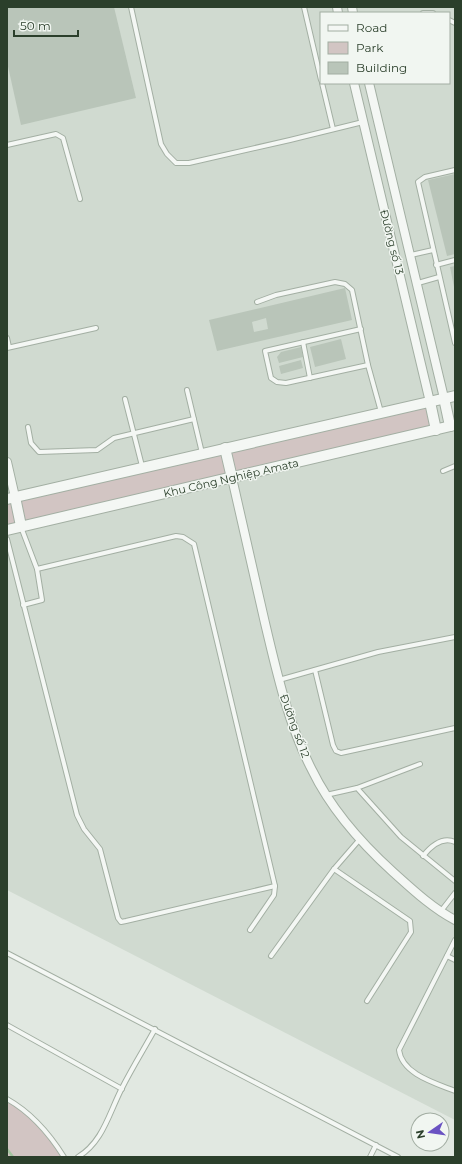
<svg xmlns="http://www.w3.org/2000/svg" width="462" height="1164" viewBox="0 0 462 1164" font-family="Montserrat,sans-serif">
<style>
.built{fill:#d0dad0;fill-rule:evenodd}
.green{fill:#d2c5c3}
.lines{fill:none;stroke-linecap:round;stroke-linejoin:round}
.stream{stroke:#a4c5a0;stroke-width:2.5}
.building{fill:#b9c5b9;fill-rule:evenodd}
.service-casing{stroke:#a3afa3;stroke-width:6}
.minor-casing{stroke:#a3afa3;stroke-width:10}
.tertiary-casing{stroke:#a3afa3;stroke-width:12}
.service{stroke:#f4f7f4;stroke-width:4}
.minor{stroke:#f4f7f4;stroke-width:8}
.tertiary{stroke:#f4f7f4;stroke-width:10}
.labels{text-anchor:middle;stroke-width:3;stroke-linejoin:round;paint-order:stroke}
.street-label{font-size:11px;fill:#2b3f2b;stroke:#f1f6f1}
</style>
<rect width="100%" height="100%" fill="#e1e8e1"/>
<!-- built -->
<path class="built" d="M7 7H455V1120L7 890ZM321 13H449V83H321Z"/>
<!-- green -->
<g class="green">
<path d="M428 407 432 426 233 473 229 452Z"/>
<path d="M224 453 228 474 23 521 19 501Z"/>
<path d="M13 502 17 522 7 525V504Z"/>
<path d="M7 1101C31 1114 47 1134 62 1157H7Z"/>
</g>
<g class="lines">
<!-- stream -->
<path class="stream" d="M7 1149 13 1157"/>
</g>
<!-- building -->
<g class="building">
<path d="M7 7H114L136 98 21 125 7 62Z"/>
<path d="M455 174V254L447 256 428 180Z"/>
<path d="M455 266V287H454L450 267Z"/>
<path d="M345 288 352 320 217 351 209 320ZM266 318 268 329 254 332 252 322Z"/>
<path d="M341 339 346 359 315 367 310 347Z"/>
<path d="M301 347 303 357 279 363 277 357 281 352Z"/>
<path d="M301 360 303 368 281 374 279 366Z"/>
</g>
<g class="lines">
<defs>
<g id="service">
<path d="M131 7 161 144 167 154 176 163H189L290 140 363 122"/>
<path d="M304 7 321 80"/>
<path d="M423 13H433"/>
<path d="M449 20 455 23"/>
<path d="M322 83 333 129"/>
<path d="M7 145 56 134 63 138 80 199"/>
<path d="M455 170 425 177 418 182 455 343"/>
<path d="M411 255 433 250"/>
<path d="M436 265 455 260"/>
<path d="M418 283 439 277"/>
<path d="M257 302 276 295 335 282 345 284 352 290 368 365"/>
<path d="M361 329 265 351 271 378 277 382 286 383 368 365 381 412"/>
<path d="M7 338 9 347"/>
<path d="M303 342 310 378"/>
<path d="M7 348 96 328"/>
<path d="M187 390 202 453"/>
<path d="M125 399 142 466"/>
<path d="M28 427 31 443 39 452 97 450 114 438 194 419"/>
<path d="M443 471 455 466"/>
<path d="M7 539 77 815 84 829 100 849 118 918 121 922 126 921 275 886 194 544 183 537 176 536 37 569 21 527"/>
<path d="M23 605 42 600 37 569"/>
<path d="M315 670 333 745 336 751 341 753 455 728"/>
<path d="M279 680 378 652 455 637"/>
<path d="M357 788 420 764"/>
<path d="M326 795 357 788 401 837 455 881"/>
<path d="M423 856C431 846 442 836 455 842"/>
<path d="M334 869 410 921 411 932 367 1001"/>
<path d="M441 911 455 893"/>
<path d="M250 930 274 895 275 886"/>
<path d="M455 940 399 1050C402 1074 435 1083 455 1091"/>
<path d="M7 953 398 1157"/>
<path d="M271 956 334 869 360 839"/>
<path d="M447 956 455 960"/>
<path d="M7 1025 122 1089"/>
<path d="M7 1099C32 1113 49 1133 64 1157"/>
<path d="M78 1157C103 1142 109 1113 122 1088 132 1068 144 1049 155 1029"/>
<path d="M370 1157 376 1145"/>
</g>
<g id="minor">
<path d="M337 7 338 13"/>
<path d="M352 7 353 13"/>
<path d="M354 83 430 402"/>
<path d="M369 83 444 398"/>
<path d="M7 462 15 497"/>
<path d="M232 478C243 527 254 575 265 623 277 673 288 724 312 770 331 809 361 843 393 872 412 889 432 908 455 920"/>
</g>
<g id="tertiary">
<path d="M444 398 450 426"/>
<path d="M430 402 436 430"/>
<path d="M225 448 232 478"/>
<path d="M15 497 21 526"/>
<path d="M7 499 455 396"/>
<path d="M7 530 455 425"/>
</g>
</defs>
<!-- service casing -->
<use href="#service" class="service-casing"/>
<!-- minor casing -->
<use href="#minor" class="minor-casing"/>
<!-- tertiary casing -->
<use href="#tertiary" class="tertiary-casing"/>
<!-- service -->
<use href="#service" class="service"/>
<!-- minor -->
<use href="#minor" class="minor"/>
<!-- tertiary -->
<use href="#tertiary" class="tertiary"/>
</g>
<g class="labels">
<!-- street labels -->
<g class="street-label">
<text transform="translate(392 242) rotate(76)" y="4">Đường số 13</text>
<text transform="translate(231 478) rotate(-13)" y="4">Khu Công Nghiệp Amata</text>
<text transform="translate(295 726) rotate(70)" y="4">Đường số 12</text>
</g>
</g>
<!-- border -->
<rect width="462" height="1164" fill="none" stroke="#2b3f2b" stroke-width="16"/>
<!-- legend -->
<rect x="320" y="12" width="130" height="72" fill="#f1f6f1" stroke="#a2ada2"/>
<rect x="328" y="25" width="20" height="6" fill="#f4f7f4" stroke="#a2ada2"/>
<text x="356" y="32" font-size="12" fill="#2b3f2b">Road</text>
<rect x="328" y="42" width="20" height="12" fill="#d2c5c3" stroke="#a2ada2"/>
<text x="356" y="52" font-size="12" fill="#2b3f2b">Park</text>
<rect x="328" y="62" width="20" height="12" fill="#b9c5b9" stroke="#a2ada2"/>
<text x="356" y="72" font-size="12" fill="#2b3f2b">Building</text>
<!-- north arrow -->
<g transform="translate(430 1132) rotate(257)"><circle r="19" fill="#f1f6f1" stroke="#a2ada2"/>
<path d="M0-3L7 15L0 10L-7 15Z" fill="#6a52c2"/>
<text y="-6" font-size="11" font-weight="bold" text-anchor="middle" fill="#2b3f2b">N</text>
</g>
<!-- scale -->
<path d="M14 30v6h64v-6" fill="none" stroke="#2b3f2b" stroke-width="2"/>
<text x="20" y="30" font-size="12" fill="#2b3f2b" stroke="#f1f6f1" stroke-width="3" paint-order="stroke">50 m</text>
</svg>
